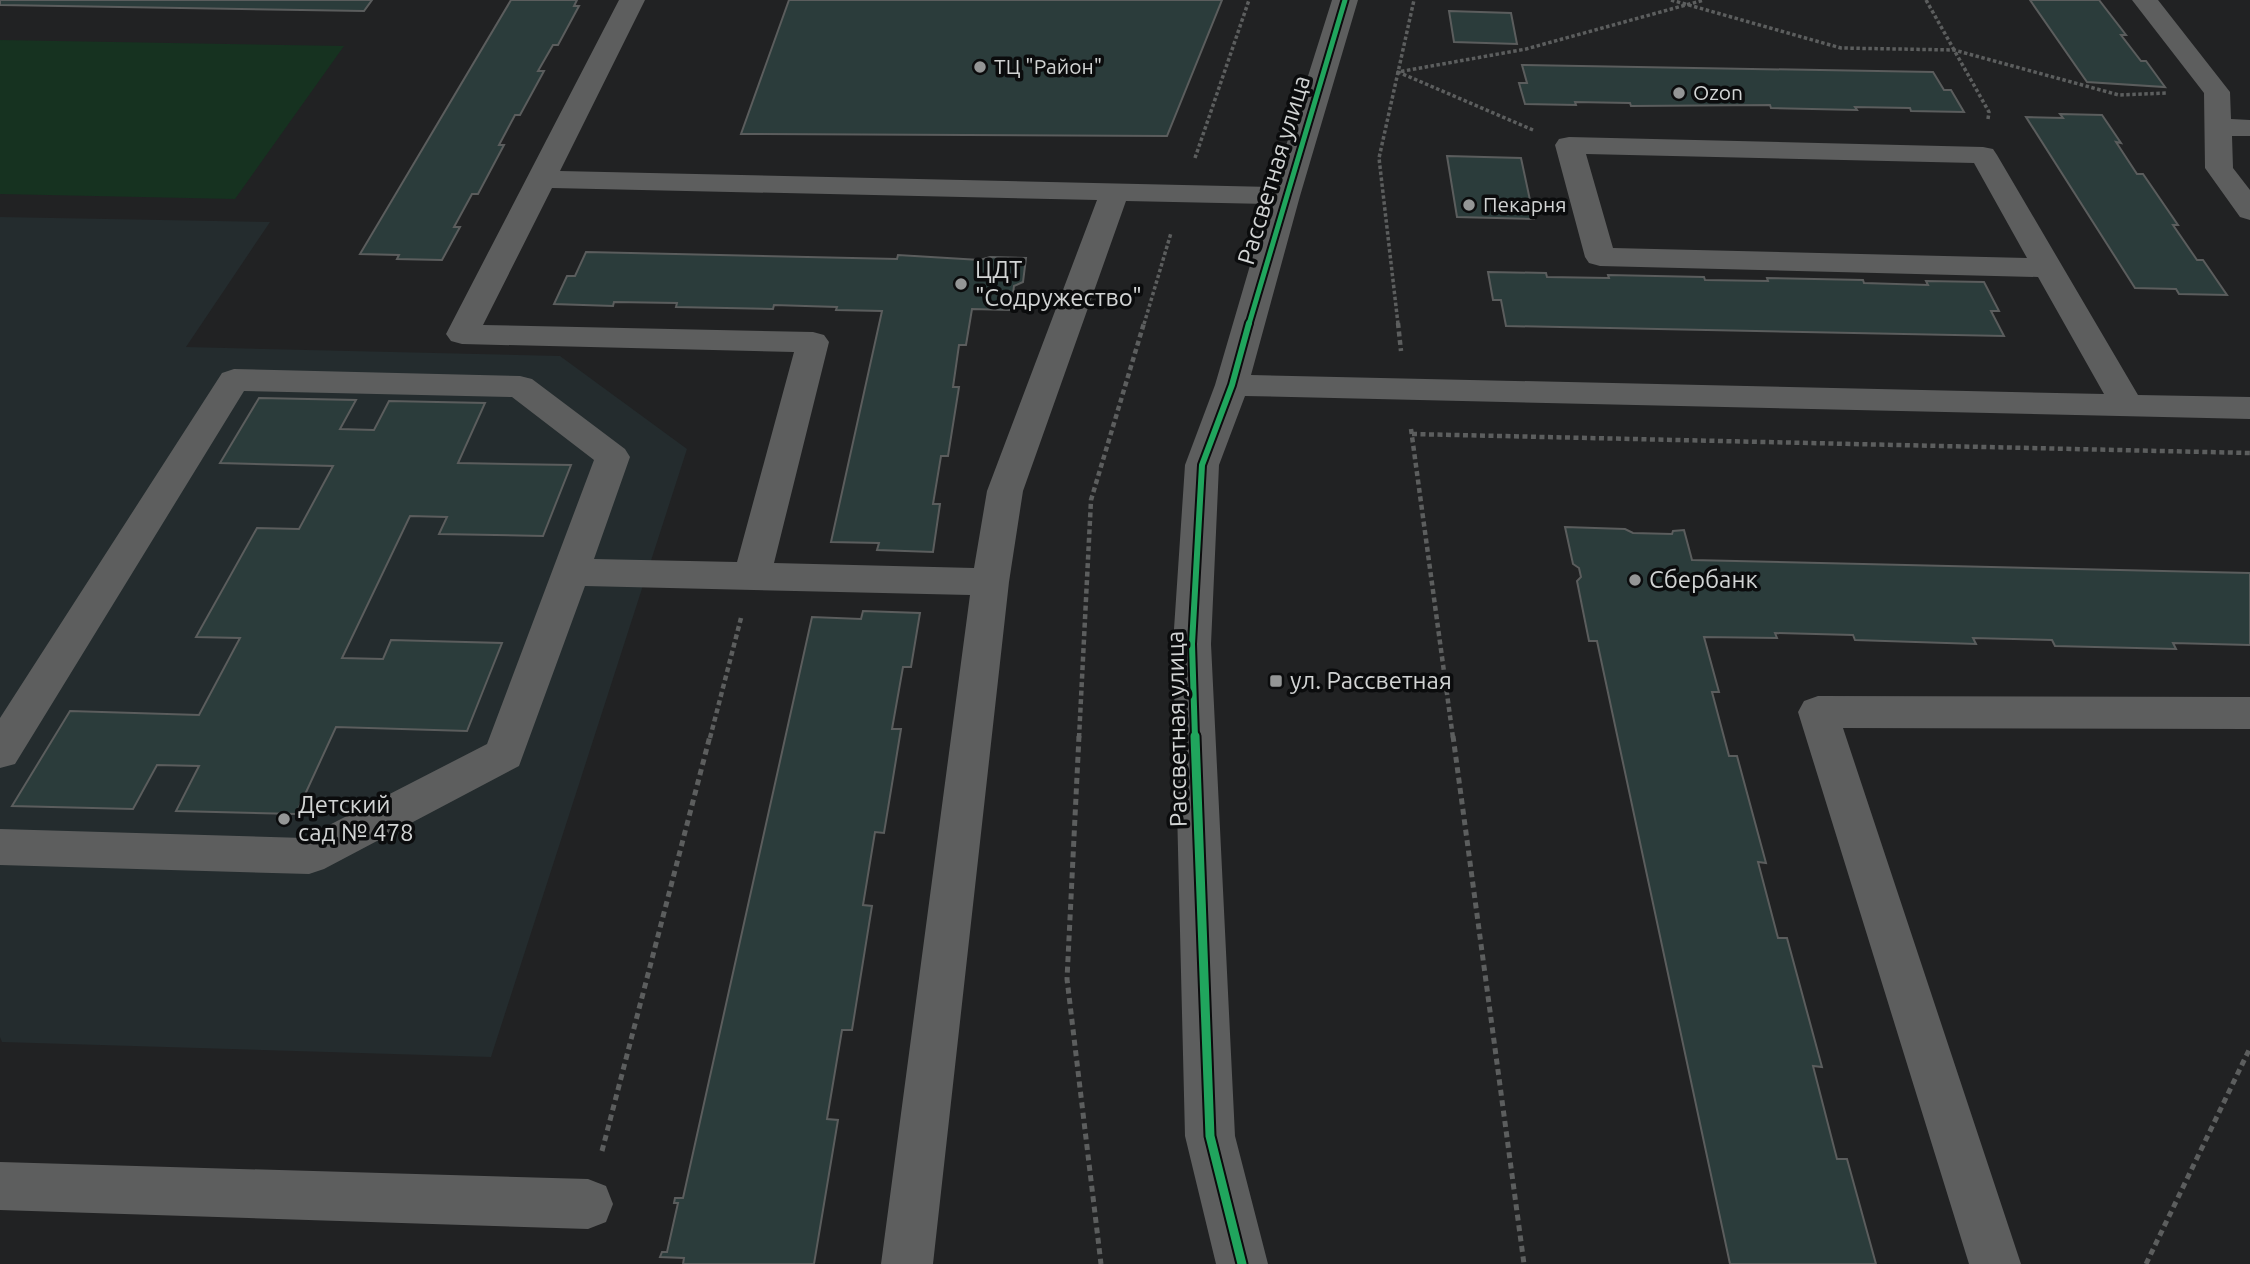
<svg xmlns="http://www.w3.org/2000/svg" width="2250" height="1264" viewBox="0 0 2250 1264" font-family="Ubuntu,sans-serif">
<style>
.built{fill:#242c2e}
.green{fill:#163220}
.building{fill:#2b3c3b;stroke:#5b5d5d;stroke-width:2}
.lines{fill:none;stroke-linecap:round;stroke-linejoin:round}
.path-far2{stroke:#5c5e5e;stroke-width:3.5;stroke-dasharray:3.5 2.5;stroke-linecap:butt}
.path-far1{stroke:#5c5e5e;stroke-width:4.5;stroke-dasharray:5 3.5;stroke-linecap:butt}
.path{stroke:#5c5e5e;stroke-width:5;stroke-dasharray:6 4.5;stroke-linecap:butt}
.minor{fill:#5d5e5e;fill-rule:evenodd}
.cycleway-far2-casing{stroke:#0b0c0d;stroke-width:9}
.cycleway-far1-casing{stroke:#0b0c0d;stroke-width:10}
.cycleway-casing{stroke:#0b0c0d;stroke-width:13}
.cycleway-far2{stroke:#20a55d;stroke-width:5}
.cycleway-far1{stroke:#20a55d;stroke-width:6}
.cycleway{stroke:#20a55d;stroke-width:9}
.poi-dot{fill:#949696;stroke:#0b0c0d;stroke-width:2.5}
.labels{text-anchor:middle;stroke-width:7;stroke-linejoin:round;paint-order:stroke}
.far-poi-label{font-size:21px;fill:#d2d4d4;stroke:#0b0c0d;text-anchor:start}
.street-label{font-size:24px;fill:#d2d4d4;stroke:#0b0c0d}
.poi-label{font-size:24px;fill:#d2d4d4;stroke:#0b0c0d;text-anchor:start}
</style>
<rect width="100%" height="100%" fill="#212223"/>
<!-- built -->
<path class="built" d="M0 217 270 222 186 347 560 356 687 449 491 1057 2 1042 0 1037Z"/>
<!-- green -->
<path class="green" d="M0 40 344 46 235 199 0 194Z"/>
<!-- building -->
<g class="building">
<path d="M0 0H372L364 11 0 5Z"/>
<path d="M511 0H577L574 6H579L558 45H553L538 71H544L520 115H515L499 145H504L478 194H472L454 227H460L442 260 397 259 399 255 360 254Z"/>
<path d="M789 0H1222L1167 136 741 134Z"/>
<path d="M2030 0H2099L2126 35H2121L2141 61H2146L2165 87 2087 82Z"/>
<path d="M1449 11 1511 13 1517 44 1454 42Z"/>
<path d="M1522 65 1933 72 1944 90H1951L1964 112 1911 111 1910 108 1855 107 1857 110 1771 108 1770 105 1631 106 1630 103 1575 102 1576 105 1525 104 1519 83H1527Z"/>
<path d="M2060 114 2102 115 2121 143 2116 142 2137 174H2143L2178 225H2173L2197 260H2203L2227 295 2179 294 2176 289 2135 288 2026 117 2063 118Z"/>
<path d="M1447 156 1521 158 1534 219 1457 217Z"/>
<path d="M586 252 897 259 898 255 980 260 990 257 1026 258 1023 282 1014 286 1011 310 972 309 966 345H959L953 387H959L948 456H941L933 504H940L933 552 877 550 879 543 831 542 882 311 836 310 837 307 774 305 773 309 676 307 677 303 614 302 613 306 554 304 567 276H575Z"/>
<path d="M1488 272 1546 273 1547 277 1609 278 1608 275 1704 277 1705 280 1768 281 1767 278 1863 280 1864 283 1928 285 1926 281 1984 282 1999 311H1991L2004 336 1506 326 1501 300H1493Z"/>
<path d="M259 398 356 400 340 429 374 430 389 401 485 403 458 463 571 465 543 536 439 534 447 517 410 516 342 658 383 659 391 640 502 643 467 731 336 727 296 814 176 811 199 766 157 765 133 809 12 806 70 711 199 715 240 638 196 637 257 528 299 529 333 466 220 463Z"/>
<path d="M1565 527 1625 529 1633 533 1672 534 1673 531 1684 530 1692 560 2250 573V645L2173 643 2176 649 2055 646 2052 640 1973 638 1976 644 1855 640 1853 635 1775 633 1777 638 1704 637 1719 692H1712L1729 756H1737L1766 863 1758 862 1778 938H1787L1822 1067 1813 1066 1837 1159H1847L1876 1264H1730L1597 641H1589L1577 581 1581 577 1579 568 1573 564Z"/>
<path d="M863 611 920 613 911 667H903L892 729H901L884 833 875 832 863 905 872 906 852 1030H842L827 1119 838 1120 814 1264H683L684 1258 660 1257 662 1252H667L678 1203H674L675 1198H683L812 617 861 619Z"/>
</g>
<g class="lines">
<!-- path-far2 -->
<g class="path-far2">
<path d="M1671 0 1841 48 1954 50 2119 95 2168 93"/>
<path d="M1926 0 1989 112 1988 119"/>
<path d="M1533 130 1398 72 1526 49 1704 0"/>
<path d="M1195 158 1249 0"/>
<path d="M1144 324 1171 233"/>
<path d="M1398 324 1379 158 1414 0"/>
</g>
<!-- path-far1 -->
<g class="path-far1">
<path d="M1398 323 1401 351"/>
<path d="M1411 429 1453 738"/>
<path d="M1412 434 2250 453"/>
<path d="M710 738 741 618"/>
<path d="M1079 738 1091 500 1144 323"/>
</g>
<!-- path -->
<g class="path">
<path d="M1079 736 1067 979 1101 1264"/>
<path d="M1453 736 1524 1264"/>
<path d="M602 1151 710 736"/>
<path d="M2146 1264 2250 1048"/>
</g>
<!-- minor -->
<g class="minor">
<path d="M619 0H645L560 171 1273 187 1332 0H1358L1300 196 1251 375 2104 394 2038 277 1600 266 1589 263 1585 257 1555 145 1559 139 1569 137 1983 147 1993 149 1997 155 2138 395 2250 397V419L1245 396 1219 465 1211 644 1235 1136 1268 1264H1216L1185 1136 1173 644 1185 465 1215 385 1268 204 1126 201 1023 491 1009 582 933 1264H881L970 595 585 586 519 766 324 869 309 874 0 865V829L304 838 487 744 594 460 512 397 244 391 15 764 0 768V718L222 373 234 369 520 376 532 379 625 449 630 457 594 559 737 562 794 352 462 344 451 341 446 334ZM1586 154 1974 163 2027 258 1613 248ZM552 188 1097 200 987 491 974 568 774 563 829 342 824 335 813 332 483 325Z"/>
<path d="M2132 0H2158L2230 92 2231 119 2250 120V136H2232L2233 168 2250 190V220L2240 217 2205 168 2204 93Z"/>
<path d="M1818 696 2250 697V729L1843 728 2021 1264H1969L1798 712 1804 701Z"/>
<path d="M0 1162 588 1179 606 1186 613 1204 606 1222 588 1229 0 1210Z"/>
</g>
<defs>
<path id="cycleway-far2" d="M1249 324 1345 0"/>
<path id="cycleway-far1" d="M1195 738 1192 644 1202 465 1232 385 1249 323"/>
<path id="cycleway" d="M1195 736 1210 1136 1242 1264"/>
</defs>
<!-- cycleway-far2 casing -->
<use href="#cycleway-far2" class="cycleway-far2-casing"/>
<!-- cycleway-far1 casing -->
<use href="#cycleway-far1" class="cycleway-far1-casing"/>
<!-- cycleway casing -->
<use href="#cycleway" class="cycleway-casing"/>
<!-- cycleway-far2 -->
<use href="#cycleway-far2" class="cycleway-far2"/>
<!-- cycleway-far1 -->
<use href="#cycleway-far1" class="cycleway-far1"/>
<!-- cycleway -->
<use href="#cycleway" class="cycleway"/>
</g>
<!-- markers -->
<g class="poi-dot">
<circle cx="980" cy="67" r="7"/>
<circle cx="1679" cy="93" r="7"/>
<circle cx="1469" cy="205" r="7"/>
<circle cx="961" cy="284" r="7"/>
<circle cx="1635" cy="580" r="7"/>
<rect x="1269" y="674" width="14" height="14" rx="3.5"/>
<circle cx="284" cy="819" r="7"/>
</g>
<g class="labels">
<!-- far-poi labels -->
<g class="far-poi-label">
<text x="994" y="74">ТЦ "Район"</text>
<text x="1693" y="100">Ozon</text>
<text x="1483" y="212">Пекарня</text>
</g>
<!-- street labels -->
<g class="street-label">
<text transform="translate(1274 170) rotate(-73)" y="8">Рассветная улица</text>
<text transform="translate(1177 729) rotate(-91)" y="8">Рассветная улица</text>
</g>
<!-- poi labels -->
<g class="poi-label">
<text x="975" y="278">ЦДТ<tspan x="975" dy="28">"Содружество"</tspan></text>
<text x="1649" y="588">Сбербанк</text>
<text x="1290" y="689">ул. Рассветная</text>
<text x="298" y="813">Детский<tspan x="298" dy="28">сад № 478</tspan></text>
</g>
</g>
</svg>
